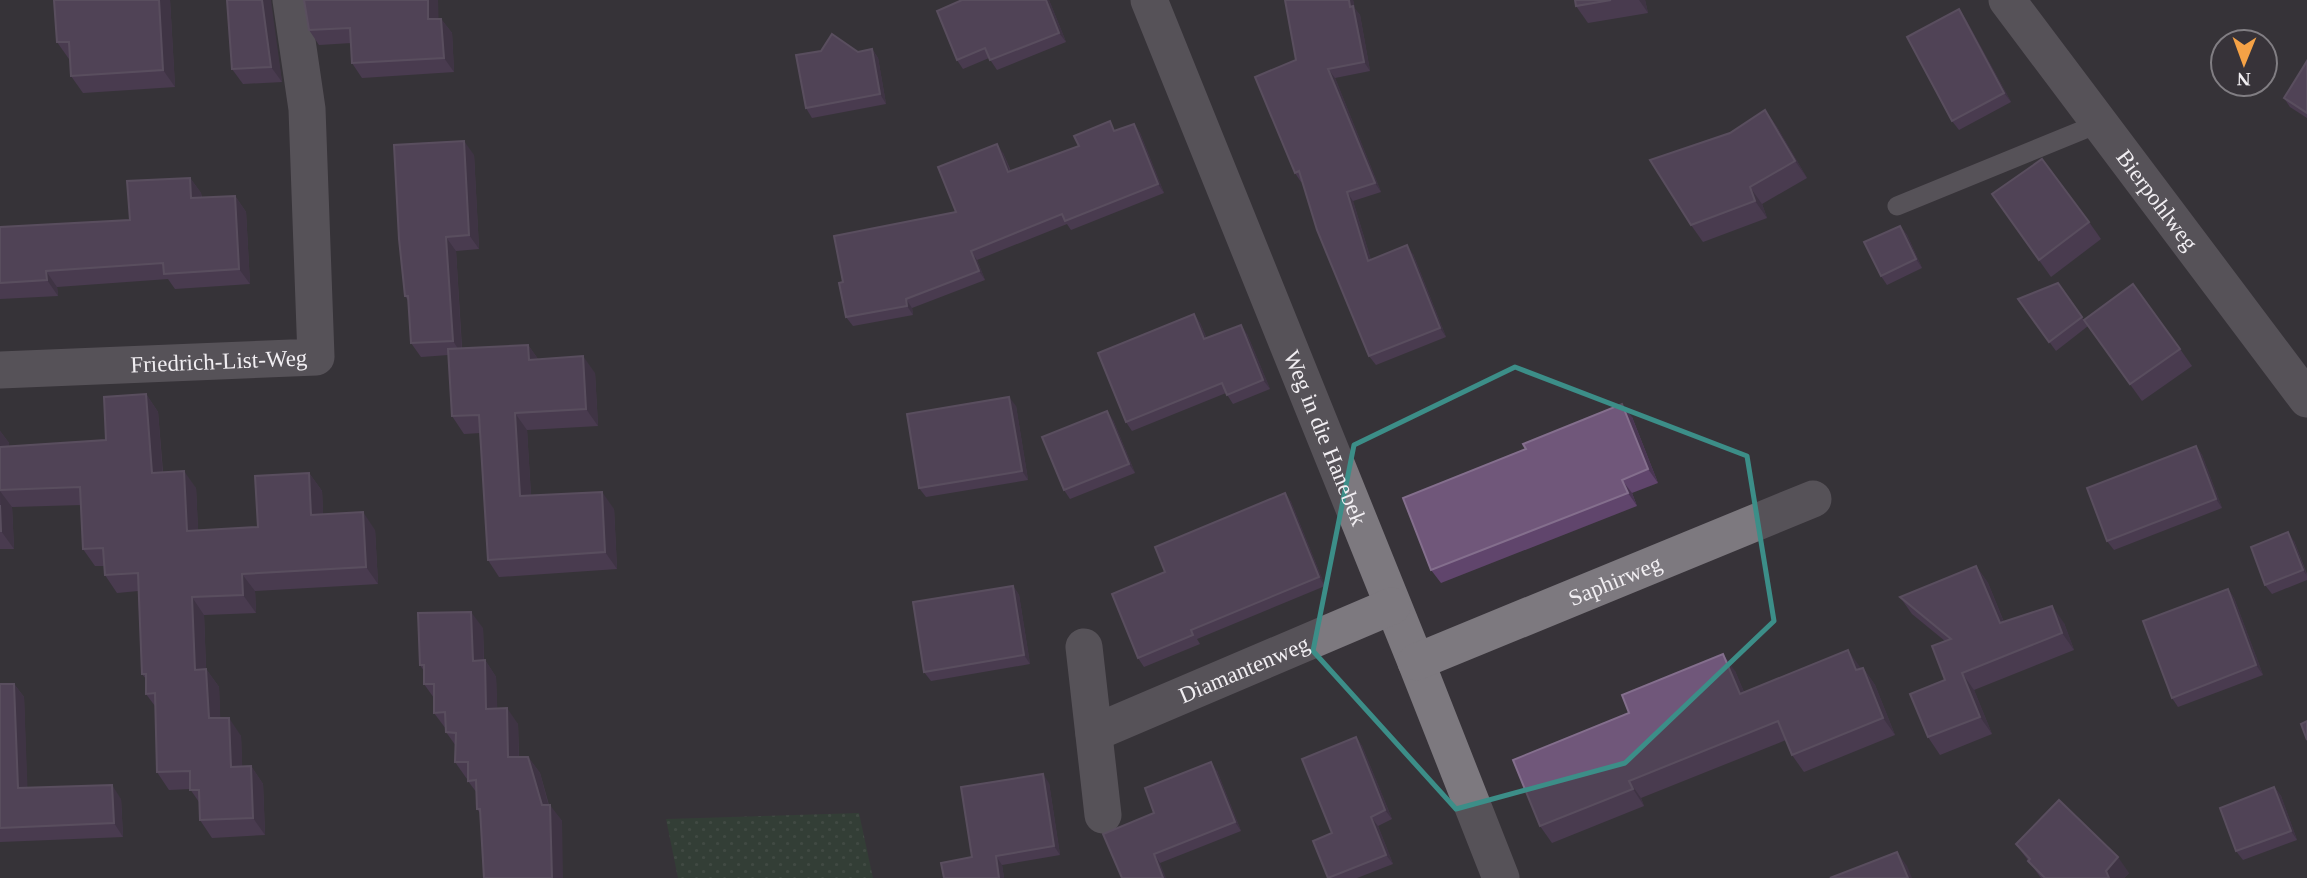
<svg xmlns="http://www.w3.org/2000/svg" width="2307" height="878" viewBox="0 0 2307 878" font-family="'Times New Roman',serif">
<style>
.park{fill:url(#park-dots)}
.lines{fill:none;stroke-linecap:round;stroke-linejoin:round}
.service{stroke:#7d797f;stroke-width:19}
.minor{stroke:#7d797f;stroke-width:37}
.wall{fill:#60456c}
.shaded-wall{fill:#493652}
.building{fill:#70577a;stroke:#846f8d;stroke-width:2}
.marked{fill:none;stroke:#3c8e88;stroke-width:5;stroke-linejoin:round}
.labels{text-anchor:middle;stroke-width:5;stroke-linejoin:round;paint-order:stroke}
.street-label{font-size:23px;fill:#f1eef2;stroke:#373339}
</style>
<defs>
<pattern id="park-dots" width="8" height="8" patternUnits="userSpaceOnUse" patternTransform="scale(1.75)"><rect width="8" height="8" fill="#2f4c33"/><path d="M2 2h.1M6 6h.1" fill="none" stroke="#4e6651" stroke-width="1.8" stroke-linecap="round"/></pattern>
</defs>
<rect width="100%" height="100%" fill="#373339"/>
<!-- park -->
<path class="park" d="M859 813 873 878H678L666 819Z"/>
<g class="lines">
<!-- service -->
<path class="service" d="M1897 206 2100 123"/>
<!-- minor -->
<g class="minor">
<path id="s1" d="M1149 0 1416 662 1501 878"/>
<path id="s2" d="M2007 0 2307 399"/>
<path id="s3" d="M0 370 316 357 307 109 291 0"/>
<path d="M1084 647 1103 815"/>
<path id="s4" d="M1416 662 1813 499"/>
<path id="s5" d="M1094 733 1392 606"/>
</g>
</g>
<!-- wall -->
<g class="wall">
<path d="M170 0 175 87 83 93 71 76 70 59H69L57 42Z"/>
<path d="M304 0H438V19H441L452 33 454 72 362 78 352 63 351 43 319 45 309 30Z"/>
<path d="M962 0H1049L1066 42 997 70 989 58 963 69 957 60Z"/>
<path d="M1285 0H1353L1355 9 1360 15 1370 71 1335 78 1381 192 1353 201 1371 260 1413 254 1446 337 1376 365 1369 356 1303 181 1301 182 1295 173 1296 60Z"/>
<path d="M1575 0H1645L1648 13 1588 23 1576 6Z"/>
<path d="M270 2 282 82 243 84 232 69Z"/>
<path d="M1959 9 1965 18 2011 102 1959 130 1952 121Z"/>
<path d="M872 49 878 58 886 104 812 118 806 108Z"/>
<path d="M2307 61V118L2290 107 2284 98Z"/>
<path d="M1765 110 1777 127 1807 178 1762 204 1767 218 1703 242 1691 225 1730 133Z"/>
<path d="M1134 124 1140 133 1164 193 1071 230 1067 224 977 260 985 280 912 308 913 315 853 326 846 317 843 282 956 212 1003 153 1011 171 1079 146Z"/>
<path d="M474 155 479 249 456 251 462 348 528 345 538 359 595 373 598 426 527 430 531 496 614 509 617 569 499 577 488 560 480 433 464 434 452 416 448 355 421 357 411 343 409 302 405 296Z"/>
<path d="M190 178 201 193 202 198 235 196 246 212 250 284 175 289 168 279 57 287 58 296 0 299V227L130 220Z"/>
<path d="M1992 194 2089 222 2101 239 2051 277Z"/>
<path d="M1900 226 1907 235 1922 268 1887 285 1881 276Z"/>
<path d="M2058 283 2088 326 2056 351 2018 299Z"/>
<path d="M1194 314 1200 323 1207 339 1247 334 1270 389 1233 404 1226 393 1132 431 1126 422Z"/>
<path d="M2084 320 2180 349 2192 366 2142 401Z"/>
<path d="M146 394 158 412 163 472 196 488 198 530 258 527 309 473 322 491 323 514 375 530 378 584 255 591 256 613 204 615 206 669 219 687 220 718 241 736 242 767 251 766 263 784 265 835 212 838 200 820 199 802 190 789 169 790 157 772 155 706 146 694V679L142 674 138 591 117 593 105 575 104 566H95L83 549 81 505 12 507 14 549H0V431L9 443V446L106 440Z"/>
<path d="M1016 406 1028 480 926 497 919 488Z"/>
<path d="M1632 417 1658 483 1632 493 1637 506 1441 583 1431 570Z"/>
<path d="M1113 420 1135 473 1070 499 1064 490Z"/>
<path d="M2196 446 2202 455 2222 508 2114 550 2107 541Z"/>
<path d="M1285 493 1291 502 1325 586 1197 639 1200 644 1144 667 1138 658 1165 572Z"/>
<path d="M2294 541 2307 574V580L2272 594 2265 585Z"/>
<path d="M1976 566 1988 583 2004 622 2064 623 2074 650 1974 690 1992 734 1940 755 1928 737 1945 680V641L1912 614 1900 597Z"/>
<path d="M1013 586 1019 595 1030 664 931 681 924 672Z"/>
<path d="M2228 589 2234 598 2263 675 2178 707 2172 698Z"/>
<path d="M483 628 484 660H485L496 677 497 709 518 724 519 757H528L540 773 549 805 562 821 480 813 477 809V793L468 781V778L467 779 455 762 456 746 446 732V729L434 713V698L424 684V671L420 665Z"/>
<path d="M1860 667 1861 669 1863 668 1875 685 1895 735 1804 772 1792 755 1786 740 1641 798 1644 806 1552 843 1540 826 1735 671 1744 692Z"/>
<path d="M0 684H14L24 697 27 787 121 799 123 837 0 842Z"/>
<path d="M1356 737 1362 746 1392 819 1378 826 1393 864 1357 878H1328L1332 833Z"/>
<path d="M1217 771 1241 831 1160 863 1103 834 1154 813Z"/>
<path d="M1049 783 1060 855 1002 865 1004 878H944L972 857Z"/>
<path d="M2274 787 2281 796 2297 840 2243 860 2236 851Z"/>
<path d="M2016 844 2129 873 2124 878H2041Z"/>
</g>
<!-- shaded-wall -->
<g class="shaded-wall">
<path d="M159 0H170L175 87 163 70Z"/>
<path d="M262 0H271L282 82 271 67Z"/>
<path d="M428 0H438L439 34 428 19Z"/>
<path d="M1046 0H1049L1066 42 1059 33Z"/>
<path d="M1349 0H1353L1355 9 1360 15 1370 71 1364 62Z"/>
<path d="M1639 0H1645L1648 13Z"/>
<path d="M1959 9 1965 18 2011 102 2004 93Z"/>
<path d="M441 19 452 33 454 72 444 58Z"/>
<path d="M872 49 878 58 886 104 880 94Z"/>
<path d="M1328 69 1335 78 1381 192 1375 183Z"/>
<path d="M1765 110 1777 127 1807 178 1795 161Z"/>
<path d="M1134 124 1140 133 1164 193 1158 184Z"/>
<path d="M464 141 474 155 479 249 469 235Z"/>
<path d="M997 144 1003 153 1014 181 1008 172Z"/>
<path d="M190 178 201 193 202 214 191 198Z"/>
<path d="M1750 187 1762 204 1767 218 1755 201Z"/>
<path d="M1347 192 1353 201 1374 270 1368 261Z"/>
<path d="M235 196 246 212 250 284 239 269Z"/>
<path d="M1900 226 1907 235 1922 268 1916 259Z"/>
<path d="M446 237 456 251 462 355 453 341Z"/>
<path d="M1407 245 1413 254 1446 337 1440 328Z"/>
<path d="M971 251 977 260 985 280 979 271Z"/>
<path d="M46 271 57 287 58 296 47 280Z"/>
<path d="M906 299 912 308 913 315 907 306Z"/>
<path d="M1194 314 1200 323 1211 348 1204 339Z"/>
<path d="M1241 325 1247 334 1270 389 1263 380Z"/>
<path d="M528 345 540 362 529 360Z"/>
<path d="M583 356 595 373 598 426 586 409Z"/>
<path d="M146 394 158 412 164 491 152 473Z"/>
<path d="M1009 397 1016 406 1028 480 1022 471Z"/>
<path d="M1622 404 1632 417 1658 483 1648 469Z"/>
<path d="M1107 411 1113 420 1135 473 1129 464Z"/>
<path d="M515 413 527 430 532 513 520 496Z"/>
<path d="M0 431 9 443 10 465 0 451Z"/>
<path d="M2196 446 2202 455 2222 508 2216 499Z"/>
<path d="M184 471 196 488 199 549 187 531Z"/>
<path d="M309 473 322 491 324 533 311 515Z"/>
<path d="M1622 480 1632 493 1637 506 1628 493Z"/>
<path d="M0 491 12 507 14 549 1 531Z"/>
<path d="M602 492 614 509 617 569 605 552Z"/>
<path d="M1285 493 1291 502 1325 586 1319 577Z"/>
<path d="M363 512 375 530 378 584 366 567Z"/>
<path d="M2288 532 2294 541 2307 576 2303 570Z"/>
<path d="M1976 566 1988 583 2011 640 2000 623Z"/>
<path d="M242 574 255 591 256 613 243 595Z"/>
<path d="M1013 586 1019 595 1030 664 1024 655Z"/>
<path d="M2228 589 2234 598 2263 675 2256 665Z"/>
<path d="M192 597 204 615 206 669 219 687 221 736 209 718 195 670Z"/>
<path d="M2052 606 2064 623 2074 650 2062 633Z"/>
<path d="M471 612 483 628 484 677 473 661Z"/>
<path d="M1848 650 1860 667 1868 688 1856 670Z"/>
<path d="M1723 654 1735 671 1752 711 1740 694Z"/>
<path d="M485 660 496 677 498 726 486 709Z"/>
<path d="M1863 668 1875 685 1895 735 1883 718Z"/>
<path d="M1962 673 1974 690 1992 734 1980 717Z"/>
<path d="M14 684 24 697 28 801 18 788Z"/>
<path d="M507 708 518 724 519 773 508 757Z"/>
<path d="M229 718 241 736 243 785 231 767Z"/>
<path d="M1356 737 1362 746 1392 819 1385 810Z"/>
<path d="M528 757 540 773 550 811V805L562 821 563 878H552L542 805Z"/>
<path d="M1211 762 1217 771 1241 831 1235 822Z"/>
<path d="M251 766 263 784 265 835 253 818Z"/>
<path d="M1043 774 1049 783 1060 855 1054 846Z"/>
<path d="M1629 781 1641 798 1644 806 1633 789Z"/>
<path d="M112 785 121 799 123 837 114 823Z"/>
<path d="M2274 787 2281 796 2297 840 2291 831Z"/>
<path d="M1371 817 1378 826 1393 864 1386 855Z"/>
<path d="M1897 852 1907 866 1912 878H1908Z"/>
<path d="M1154 854 1160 863 1166 878H1163Z"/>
<path d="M996 856 1002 865 1004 878H999Z"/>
<path d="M2118 857 2129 873 2124 878H2109L2106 871Z"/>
</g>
<!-- building -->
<g class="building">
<path d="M54 0H159L163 70 71 76 69 42H57Z"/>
<path d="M227 0H262L271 67 232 69Z"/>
<path d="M304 0H428V19H441L444 58 352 63 350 28 309 30Z"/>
<path d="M962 0H1046L1059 33 990 60 985 48 957 60 937 11Z"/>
<path d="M1285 0H1349L1350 7 1353 6 1364 62 1328 69 1375 183 1347 192 1368 261 1407 245 1440 328 1369 356 1317 230 1299 171 1295 173 1255 77 1296 60Z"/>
<path d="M1575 0H1611L1576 6Z"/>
<path d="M1959 9 2004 93 1952 121 1907 37Z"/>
<path d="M832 34 858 52 872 49 880 94 806 108 796 55 821 51Z"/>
<path d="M2307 61V113L2284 98Z"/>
<path d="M1765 110 1795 161 1750 187 1755 201 1691 225 1650 160 1730 133Z"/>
<path d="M1110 121 1114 131 1134 124 1158 184 1065 221 1062 214 971 251 979 271 906 299 907 306 846 317 839 283 843 282 834 236 956 212 938 167 997 144 1008 172 1079 146 1074 136Z"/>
<path d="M464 141 469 235 446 237 453 341 411 343 408 296H405L399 239 394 145Z"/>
<path d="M2042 159 2089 222 2039 260 1992 194Z"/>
<path d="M190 178 191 198 235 196 239 269 164 274 163 263 46 271 47 280 0 283V227L130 220 127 181Z"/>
<path d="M1900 226 1916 259 1881 276 1864 242Z"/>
<path d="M2058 283 2082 317 2049 342 2018 299Z"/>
<path d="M2133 284 2180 349 2130 384 2084 320Z"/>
<path d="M1194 314 1204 339 1241 325 1263 380 1227 395 1222 383 1126 422 1098 353Z"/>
<path d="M528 345 529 360 583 356 586 409 515 413 520 496 602 492 605 552 488 560 479 415 452 416 448 349Z"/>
<path d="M146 394 152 473 184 471 187 531 258 527 255 476 309 473 311 515 363 512 366 567 242 574 243 595 192 597 195 670 206 669 209 718H229L231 767 251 766 253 818 200 820 199 790H190V771L157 772 155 693 146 694V674H142L138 573 105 575 103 548 83 549 80 487 0 490V447L106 440 104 397Z"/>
<path d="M1009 397 1022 471 919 488 907 414Z"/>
<path d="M1622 404 1648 469 1622 480 1628 493 1431 570 1403 498 1526 449 1523 444Z"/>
<path d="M1107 411 1129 464 1064 490 1042 437Z"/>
<path d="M2196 446 2216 499 2107 541 2087 488Z"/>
<path d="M1285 493 1319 577 1191 630 1193 635 1138 658 1112 594 1165 572 1155 547Z"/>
<path d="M0 505 1 531H0Z"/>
<path d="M2288 532 2303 570 2265 585 2251 547Z"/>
<path d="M1976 566 2000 623 2052 606 2062 633 1962 673 1980 717 1928 737 1910 694 1945 680 1932 646 1951 639 1900 597Z"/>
<path d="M1013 586 1024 655 924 672 913 602Z"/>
<path d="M2228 589 2256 665 2172 698 2143 621Z"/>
<path d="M471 612 473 661 485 660 486 709 507 708 508 757H528L542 805H550L552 878H484L480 809H477L476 780 468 781V762H455L456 733 446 732 445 712 434 713V684H424V665H420L418 613Z"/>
<path d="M1848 650 1856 670 1863 668 1883 718 1792 755 1778 721 1629 781 1633 789 1540 826 1513 760 1629 713 1622 695 1723 654 1740 694Z"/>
<path d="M0 684H14L18 788 112 785 114 823 0 828Z"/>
<path d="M2307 721V740L2301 724Z"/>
<path d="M1356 737 1385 810 1371 817 1386 855 1328 878 1313 841 1332 833 1302 759Z"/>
<path d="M1211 762 1235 822 1154 854 1163 878H1122L1103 834 1154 813 1145 788Z"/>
<path d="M1043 774 1054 846 996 856 999 878H944L941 863 972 857 961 787Z"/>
<path d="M2274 787 2291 831 2236 851 2220 808Z"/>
<path d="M2059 800 2118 857 2106 871 2109 878H2045L2028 861 2030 859 2016 844Z"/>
<path d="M1897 852 1908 878H1830Z"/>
</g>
<!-- marked area -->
<path d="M0 0H2307V878H0ZM1515 367 1747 456 1774 621 1625 763 1456 809 1313 651 1354 445Z" fill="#373339" fill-opacity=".55" fill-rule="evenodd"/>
<path class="marked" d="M1515 367 1747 456 1774 621 1625 763 1456 809 1313 651 1354 445Z"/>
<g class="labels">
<!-- street labels -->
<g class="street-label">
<text dy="8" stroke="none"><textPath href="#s2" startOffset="250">Bierpohlweg</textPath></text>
<text dy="8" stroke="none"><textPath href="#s3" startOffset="219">Friedrich-List-Weg</textPath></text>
<text dy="8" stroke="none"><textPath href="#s1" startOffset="472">Weg in die Hanebek</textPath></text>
<text dy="8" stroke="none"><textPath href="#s4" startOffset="215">Saphirweg</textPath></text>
<text dy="8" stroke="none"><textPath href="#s5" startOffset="163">Diamantenweg</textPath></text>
</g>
</g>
<!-- north arrow -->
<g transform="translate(2244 63) rotate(181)"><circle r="33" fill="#373339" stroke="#817e83" stroke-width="2"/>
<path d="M0-5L12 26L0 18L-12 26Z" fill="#f5a246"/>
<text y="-10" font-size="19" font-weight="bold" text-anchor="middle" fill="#f1eef2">N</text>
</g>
</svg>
